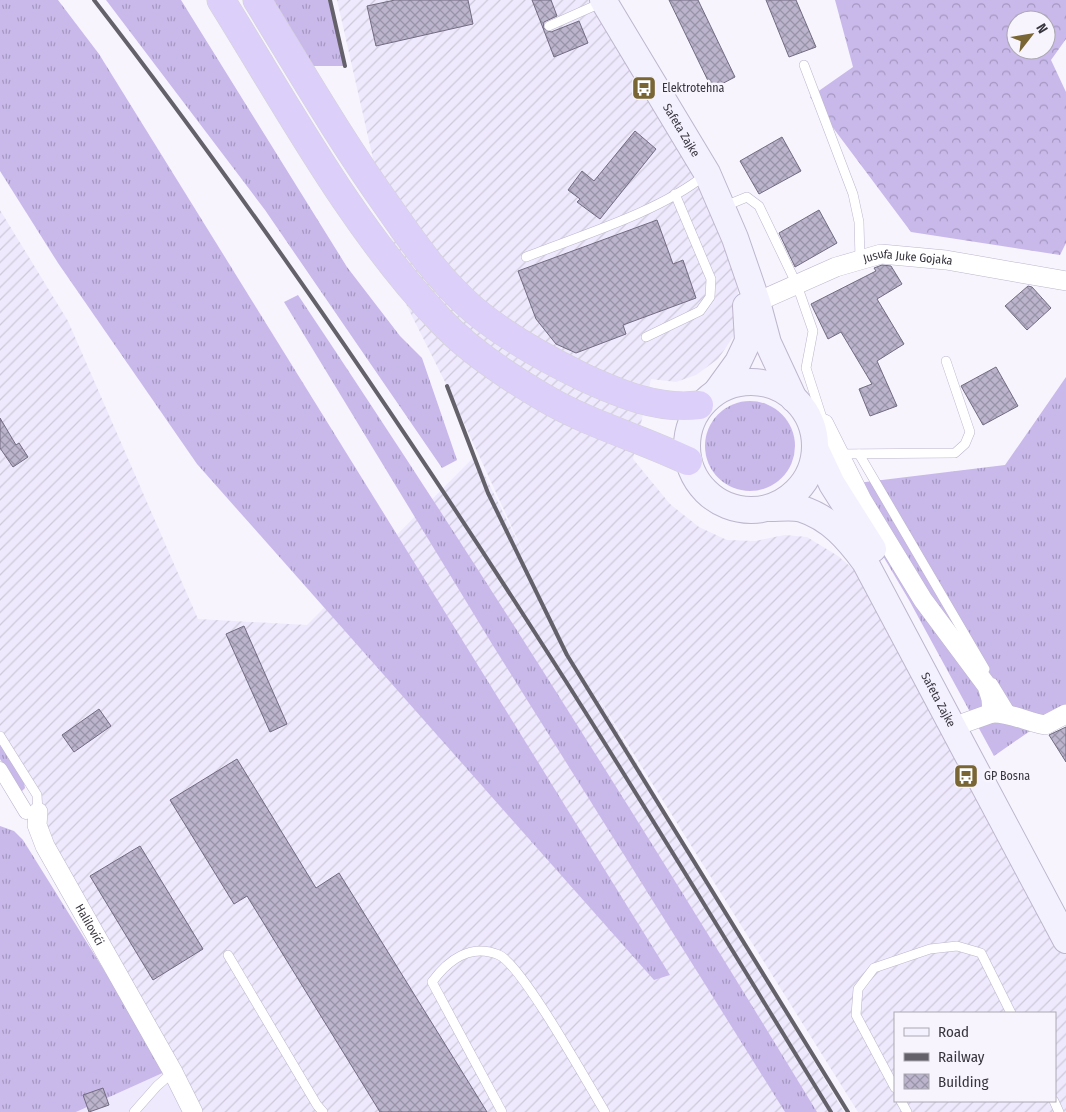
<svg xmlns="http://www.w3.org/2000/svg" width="1066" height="1112" viewBox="0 0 1066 1112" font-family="'Fira Sans Condensed',sans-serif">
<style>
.built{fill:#efe9fd}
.industrial{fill:url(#industrial-furrows);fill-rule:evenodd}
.grass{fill:url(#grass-tufts)}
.forest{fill:url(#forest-crowns);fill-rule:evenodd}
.building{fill:url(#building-cross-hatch);stroke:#726b81}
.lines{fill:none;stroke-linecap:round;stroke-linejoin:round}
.service-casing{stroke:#bdb6cd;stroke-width:10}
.pedestrian-casing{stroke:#bdb6cd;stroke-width:15}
.minor-casing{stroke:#bdb6cd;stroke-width:20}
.secondary-casing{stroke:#bdb6cd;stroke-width:28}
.motorway-casing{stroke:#d3d3d5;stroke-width:29}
.service{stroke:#fff;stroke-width:9}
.pedestrian{stroke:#fff;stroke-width:14}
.minor{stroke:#fff;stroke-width:19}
.secondary{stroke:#f4f1fe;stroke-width:26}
.motorway{stroke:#dccffa;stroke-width:28}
.rail{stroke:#64616a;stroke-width:4}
.labels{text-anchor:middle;stroke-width:5;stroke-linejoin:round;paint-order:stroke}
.poi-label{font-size:12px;fill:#38353e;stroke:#f7f4fe;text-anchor:start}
.street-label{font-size:12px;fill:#38353e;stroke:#f7f4fe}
</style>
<defs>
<pattern id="industrial-furrows" width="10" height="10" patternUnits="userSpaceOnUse" patternTransform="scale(1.25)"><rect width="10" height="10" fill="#efe9fd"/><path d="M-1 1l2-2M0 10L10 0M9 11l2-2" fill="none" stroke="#cec8da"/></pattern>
<pattern id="grass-tufts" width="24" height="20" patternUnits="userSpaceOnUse" patternTransform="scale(1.25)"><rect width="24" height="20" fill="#c9b9eb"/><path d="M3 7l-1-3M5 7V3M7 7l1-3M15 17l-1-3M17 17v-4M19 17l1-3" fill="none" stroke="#a497c0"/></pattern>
<pattern id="forest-crowns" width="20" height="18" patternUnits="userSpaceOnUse" patternTransform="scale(1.25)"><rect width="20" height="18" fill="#c9b9eb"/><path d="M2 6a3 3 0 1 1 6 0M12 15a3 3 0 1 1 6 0" fill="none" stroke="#a497c0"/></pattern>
<pattern id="building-cross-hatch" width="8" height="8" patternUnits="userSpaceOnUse" patternTransform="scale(1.25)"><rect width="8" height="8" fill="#bbb4cc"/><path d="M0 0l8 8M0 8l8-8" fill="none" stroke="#9993a7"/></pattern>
</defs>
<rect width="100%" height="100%" fill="#f7f4fe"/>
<!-- built -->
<path class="built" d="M167 1071 191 1112H76Z"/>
<!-- industrial -->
<path class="industrial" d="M337 0H604L687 136 729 254 738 291V311L735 318 733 337 718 359 696 375 676 382 651 379 633 459 670 504 699 527 727 540 755 541 785 535 807 537 838 556 864 578 959 764 1066 955V1112H858L588 681 844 1112H193L38 825 39 802 0 736V210L68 321 198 619 307 625 475 456 526 558 447 386 406 304ZM895 1013H1055V1101H895Z"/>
<!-- grass -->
<g class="grass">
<path d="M0 0H58L99 54 670 975 654 980 197 464 58 263 0 171Z"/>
<path d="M106 0H181L347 267 400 336 422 358 457 460 442 468 265 210Z"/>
<path d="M263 0H331L345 66H301Z"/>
<path d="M298 295C477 563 649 836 817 1112H785L492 644 284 302Z"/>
<path d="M1066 377V706L994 756 909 600 841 485 1005 465Z"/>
<circle cx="750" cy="446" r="45"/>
<path d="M0 744 24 782 25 788 21 792 0 759Z"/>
<path d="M0 826 14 831 23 840 167 1071 76 1112H0Z"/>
</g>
<!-- forest -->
<path class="forest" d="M835 0H1066V39L1051 60 1066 92V243L1060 255 911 232 810 97 853 67ZM1016 20H1046V50H1016Z"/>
<!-- building -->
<g class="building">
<path d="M395 0H468L473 24 376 46 367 6Z"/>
<path d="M532 0H551L557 16 544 22 543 28Z"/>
<path d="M669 0H698L735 77 712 89Z"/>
<path d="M766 0H796L816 47 789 57Z"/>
<path d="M579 21 588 43 554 57 543 28 551 32Z"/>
<path d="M635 131 656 149 600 219 577 202 580 199 568 190 582 171 594 181Z"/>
<path d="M782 137 801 171 759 194 740 161Z"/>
<path d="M819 210 837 243 795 267 779 233Z"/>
<path d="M657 220 673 264 683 260 696 298 623 325 626 334 576 353 556 344 536 319 518 271Z"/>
<path d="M882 265 891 266 902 284 877 299 904 344 877 361 897 406 870 416 859 389 872 384 841 332 828 339 811 304 876 271 874 268Z"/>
<path d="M1028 286 1032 287 1051 308 1027 330 1005 306Z"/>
<path d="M996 367 1018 406 983 425 961 386Z"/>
<path d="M0 418 16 445 19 443 28 457 13 467 0 448Z"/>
<path d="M244 626 287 724 270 732 226 634Z"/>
<path d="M99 709 111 726 74 752 62 735Z"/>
<path d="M1066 727V762L1049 735Z"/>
<path d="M237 759 316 888 339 873 487 1112H380L247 896 234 904 170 800Z"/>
<path d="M140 846 203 949 153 980 90 876Z"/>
<path d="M103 1088 109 1105 89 1112 83 1095Z"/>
</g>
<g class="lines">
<defs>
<g id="service">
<path d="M549 26 601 3"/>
<path d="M804 65 853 194 859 222 860 259"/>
<path d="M725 206 747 197 759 206 797 285 813 331 806 368 824 424"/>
<path d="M526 257C582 235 659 212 705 175"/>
<path d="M646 337 700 311 710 297 711 279 675 194"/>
<path d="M837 454 955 453 965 444 970 432 946 361"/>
<path d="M859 454 985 669"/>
<path d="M993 683 1012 714"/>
<path d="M0 736 37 795 38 812"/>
<path d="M228 955 317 1105 323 1112"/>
<path d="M895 1088 856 1015 858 989 874 968 930 949 957 946 981 953 1011 1013"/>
<path d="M901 1101 907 1112"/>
<path d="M1054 1101 1059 1112"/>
<path d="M134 1112 157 1086 173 1072"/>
<path d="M502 1112 432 982C448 960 471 943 499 955 522 965 588 1084 605 1112"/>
</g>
<path id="pedestrian" d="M0 769 26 812"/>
<g id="minor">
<path id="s1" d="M757 302 836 267 881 254 946 260 1066 281"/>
<path d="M809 420 824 424 862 500 923 600 987 686 991 699 992 713C1008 712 1028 722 1045 725L1066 714"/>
<path d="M964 723 992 713"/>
<path id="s2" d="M38 812 37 825 45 846 173 1072 193 1112"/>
</g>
<g id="secondary">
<path id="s3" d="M603 0 707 173 735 238 757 302 768 343 794 399"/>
<circle cx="751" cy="446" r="64"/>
<path d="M717 391 738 362 748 341 746 306"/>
<path d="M815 448 832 484 873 549"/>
<path id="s4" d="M771 508C780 508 793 506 802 509 830 518 848 539 865 562L1066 940"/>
</g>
<g id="motorway">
<path d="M221 0C289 109 352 227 440 320 469 351 507 376 543 397 588 424 640 438 688 461"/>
<path d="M257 0C300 70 341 141 389 208 414 244 440 281 474 310 505 336 546 359 583 377 620 394 658 410 699 405"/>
</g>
</defs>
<!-- service casing -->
<use href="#service" class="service-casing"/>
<!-- pedestrian casing -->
<use href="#pedestrian" class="pedestrian-casing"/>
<!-- minor casing -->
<use href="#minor" class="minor-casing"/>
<!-- secondary casing -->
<use href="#secondary" class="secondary-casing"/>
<!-- motorway casing -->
<use href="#motorway" class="motorway-casing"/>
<!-- service -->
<use href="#service" class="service"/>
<!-- pedestrian -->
<use href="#pedestrian" class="pedestrian"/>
<!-- minor -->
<use href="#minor" class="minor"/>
<!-- secondary -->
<use href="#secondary" class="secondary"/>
<!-- motorway -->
<use href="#motorway" class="motorway"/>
<!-- rail -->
<g class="rail">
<path d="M94 0C258 212 409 435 553 661 648 810 739 962 831 1112"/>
<path d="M330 0 345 66"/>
<path d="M447 386 488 493 567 655 848 1112"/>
</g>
</g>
<!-- icons -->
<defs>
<symbol id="bus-square" viewBox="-11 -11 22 22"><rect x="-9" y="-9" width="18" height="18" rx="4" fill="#796634" stroke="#f7f4fe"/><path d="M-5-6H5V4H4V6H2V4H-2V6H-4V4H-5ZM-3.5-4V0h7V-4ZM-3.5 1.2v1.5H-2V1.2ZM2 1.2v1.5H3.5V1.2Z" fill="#fff"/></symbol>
</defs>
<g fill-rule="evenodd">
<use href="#bus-square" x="630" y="74" width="28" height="28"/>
<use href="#bus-square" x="952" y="762" width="28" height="28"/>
</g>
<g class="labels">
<!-- poi labels -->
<g class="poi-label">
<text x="662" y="92">Elektrotehna</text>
<text x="984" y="780">GP Bosna</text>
</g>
<!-- street labels -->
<g class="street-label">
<text dy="4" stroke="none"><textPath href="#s3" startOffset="152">Safeta Zajke</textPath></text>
<text dy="4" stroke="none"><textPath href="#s1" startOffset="160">Jusufa Juke Gojaka</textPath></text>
<text dy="4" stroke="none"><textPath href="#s4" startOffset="271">Safeta Zajke</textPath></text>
<text dy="4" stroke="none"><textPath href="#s2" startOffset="126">Halilovići</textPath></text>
</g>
</g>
<!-- legend -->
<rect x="894" y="1012" width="162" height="90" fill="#f7f4fe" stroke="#aba8b1"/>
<rect x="904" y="1028" width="25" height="8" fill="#f4f1fe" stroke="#aba8b1"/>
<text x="938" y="1037" font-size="15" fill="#38353e">Road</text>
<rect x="904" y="1053" width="25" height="8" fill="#64616a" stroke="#aba8b1"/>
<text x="938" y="1062" font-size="15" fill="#38353e">Railway</text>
<rect x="904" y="1074" width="25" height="15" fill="url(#building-cross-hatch)" stroke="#aba8b1"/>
<text x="938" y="1087" font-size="15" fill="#38353e">Building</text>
<!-- north arrow -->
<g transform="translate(1031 35) rotate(59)"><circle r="24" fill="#f7f4fe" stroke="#aba8b1"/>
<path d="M0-4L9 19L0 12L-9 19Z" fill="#796634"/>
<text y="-8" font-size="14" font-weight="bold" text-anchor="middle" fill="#38353e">N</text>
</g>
</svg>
